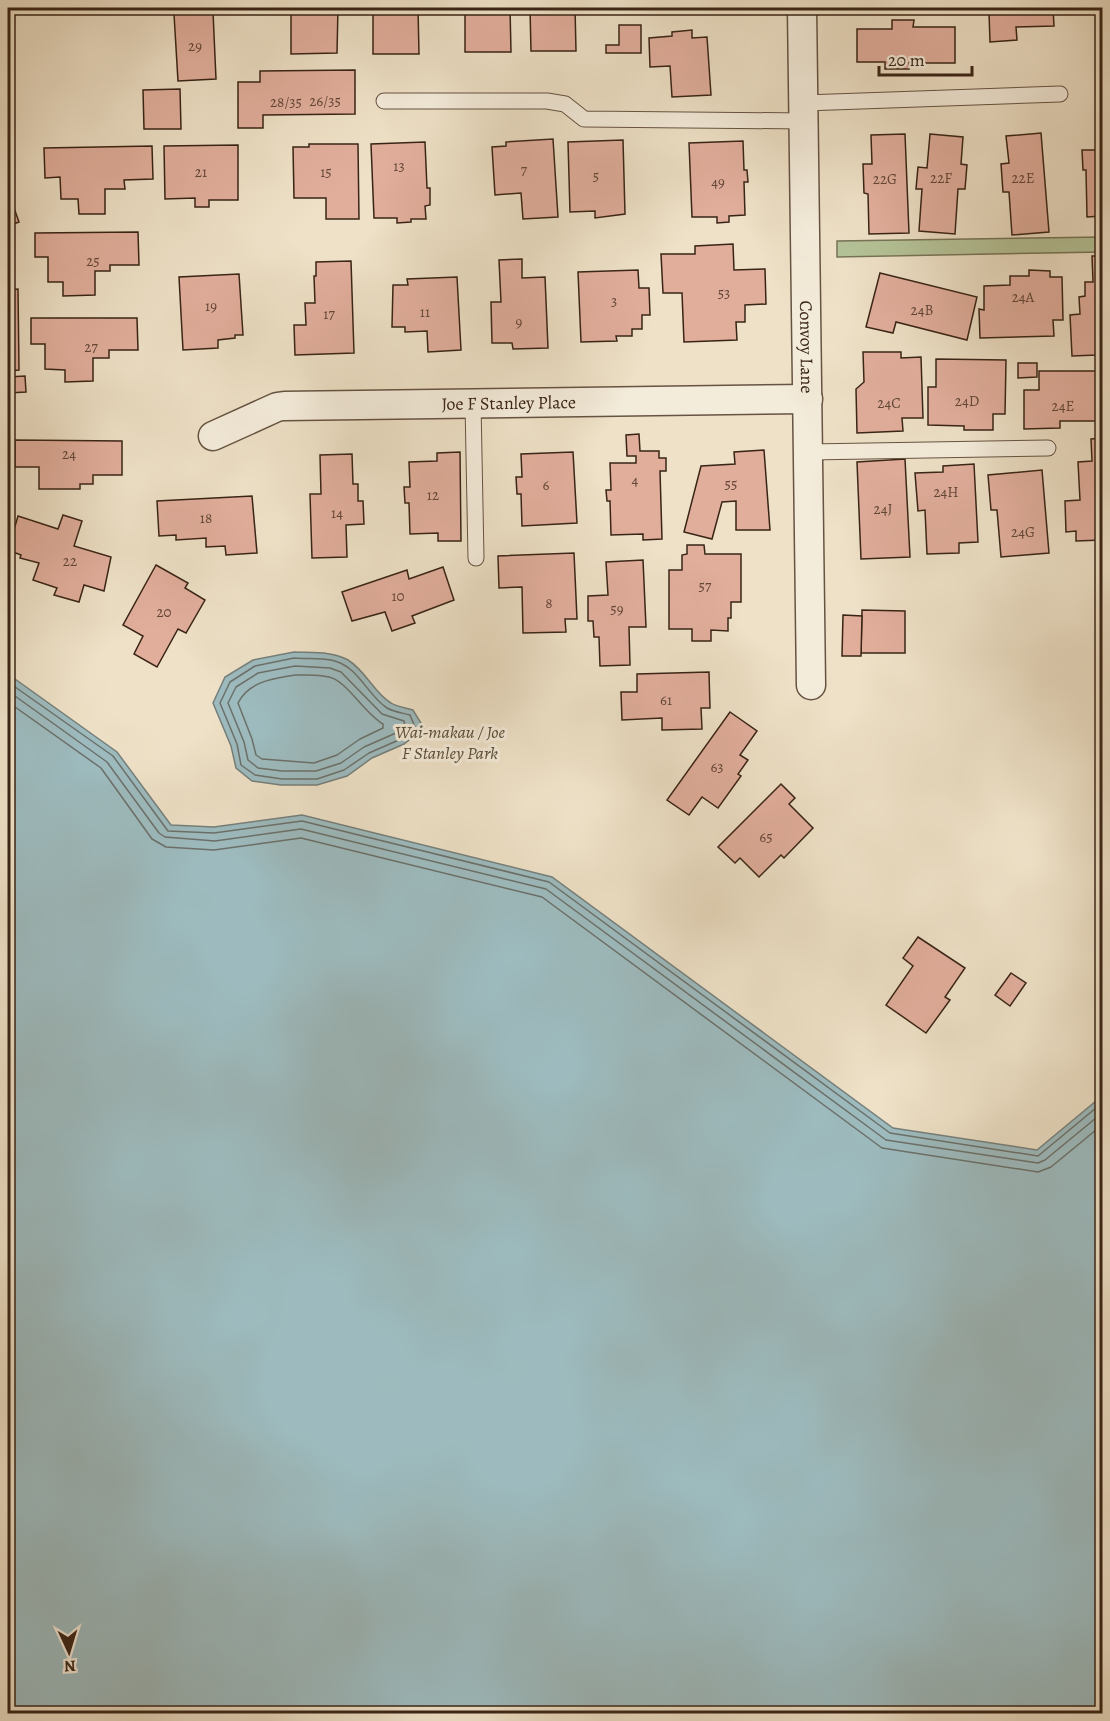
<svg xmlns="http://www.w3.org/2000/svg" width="1110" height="1721" viewBox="0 0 1110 1721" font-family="Alegreya,serif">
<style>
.green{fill:#b5c398;stroke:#777457;stroke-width:1.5}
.water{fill:#9dbbbf;stroke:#757f7b;stroke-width:1.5}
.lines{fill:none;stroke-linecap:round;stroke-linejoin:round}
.shore{stroke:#6b706a;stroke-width:1.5}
.building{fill:#e1ae9c;stroke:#392416;stroke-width:1.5}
.lane-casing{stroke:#665342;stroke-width:17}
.street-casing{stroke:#665342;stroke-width:31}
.lane{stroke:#f4ecdb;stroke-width:15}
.street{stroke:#f4ecdb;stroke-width:28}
.labels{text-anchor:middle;stroke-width:6;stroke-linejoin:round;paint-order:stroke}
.number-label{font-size:15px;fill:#634638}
.street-label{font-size:18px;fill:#392416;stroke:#f4ecdb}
.park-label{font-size:18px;font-style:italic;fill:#584c36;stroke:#f4ecdb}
</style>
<rect width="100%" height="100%" fill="#eee1c7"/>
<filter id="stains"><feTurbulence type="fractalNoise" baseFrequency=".00333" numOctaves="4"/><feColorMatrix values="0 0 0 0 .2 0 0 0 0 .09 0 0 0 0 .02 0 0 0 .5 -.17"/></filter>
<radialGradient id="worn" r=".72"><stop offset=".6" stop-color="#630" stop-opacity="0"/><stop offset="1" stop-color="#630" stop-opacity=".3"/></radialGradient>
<!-- green -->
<path class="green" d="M1102 237V252L837 257V241Z"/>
<!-- water -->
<g class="water">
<path d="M294 652C311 653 333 651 348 660 366 671 374 693 391 703 397 707 407 708 413 710L424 728 404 744 372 758 347 776 317 785H281L252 781 236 768 231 746 213 703 225 677 253 660Z"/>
<path d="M8 674 117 752 171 825 214 827 302 815 552 877 893 1128 1037 1150 1102 1096V1092V1713H8Z"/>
</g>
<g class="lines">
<!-- shore -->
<g class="shore">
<path d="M294 658C306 659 320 658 331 660 358 665 367 695 387 708 394 712 403 713 410 715L415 727 401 739 369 753 344 770 317 779H282L255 775 241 765 237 744 220 703 230 682 255 666Z"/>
<path d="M295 666 330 668 341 672 382 714 404 721 405 725 396 733 364 747 341 763 316 771H282L258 768 248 760 244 742 228 703 236 687 258 673Z"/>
<path d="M295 675C306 675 318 674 329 677 347 681 364 713 383 724V728L360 739 337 755 314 763 262 759 256 755 252 739 238 703C249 681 273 679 295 675Z"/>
<path d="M8 682 113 756 168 831 214 833 302 821 549 882 890 1133 1038 1156 1102 1103"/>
<path d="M8 691 107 762 159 833 165 837 215 841 301 829 546 889 886 1140 1038 1163 1045 1160 1102 1113"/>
<path d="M8 702 101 768 152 839 166 847 214 850 301 838 542 897 882 1148 1038 1172 1051 1167 1102 1125"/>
</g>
</g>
<!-- building -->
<g class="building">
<path d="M291 8H338L337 53 291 54Z"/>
<path d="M373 8H418L419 54H373Z"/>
<path d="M465 8H510L511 52H465Z"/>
<path d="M530 8H575L576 51H531Z"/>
<path d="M664 8H737V14H682V11H664Z"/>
<path d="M969 8H1053L1054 26 1016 27 1017 40 990 42 989 12H969Z"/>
<path d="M213 12 216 79 178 81 174 14Z"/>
<path d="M892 20H914L913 27H955V63H909V69H885V62H857V29H892Z"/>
<path d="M619 25H641V53H606V45H619Z"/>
<path d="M692 30V38L707 37 711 95 672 97 670 66 650 67 649 38 672 36V32Z"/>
<path d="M355 70V114L263 115V128H238V82H260V71Z"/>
<path d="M180 89 181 129H144L143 90Z"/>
<path d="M1041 133 1049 232 1012 235 1009 192H1003L1001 164 1009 163 1006 136Z"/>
<path d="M905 134 909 233 869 234 868 194 864 193 863 164H872L871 135Z"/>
<path d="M930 134 963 137 961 164 967 165 965 189H958L955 234 919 231 922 189H916L918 167 927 168Z"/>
<path d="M553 139 558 217 523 219 521 193 495 195 492 147 506 146V142Z"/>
<path d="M623 140 625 214 595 218V211L570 212 568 142Z"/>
<path d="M743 141 744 170H747L748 182H744L745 215 729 216V222L717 223V217H692L689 143Z"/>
<path d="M425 142 427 188H430V205L425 206 426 219H411V222L397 223V218H374L371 144Z"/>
<path d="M309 144H358L359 219H326V198H294L293 147H309Z"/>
<path d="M238 145V200H209V207H195V198L165 199 164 146Z"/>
<path d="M152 146 153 179 124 180 125 189H105V214H79L78 199H61L60 177 45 178 44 148Z"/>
<path d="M1082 150H1102V216L1087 217 1086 170H1083Z"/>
<path d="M8 191 19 222 8 226Z"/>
<path d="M138 232 139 265H110V271H95V295L63 296V282H48V257H35V233Z"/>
<path d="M733 244 734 270 765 269 766 304 745 305V322H736L737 340 684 342 682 293H663L661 254H695V246Z"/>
<path d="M1092 256H1102V350L1097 351V355L1072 356 1070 315 1080 314 1079 297 1085 296V282H1093Z"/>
<path d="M522 259V278L545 277 548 348 513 349 512 343H492L491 302H501L499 260Z"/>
<path d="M351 261 354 353 295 355 294 325H306L305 303H315L314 276H316V262Z"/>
<path d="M638 270 639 288H649L650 315H642V329H632V336H616L617 341 581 342 578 272Z"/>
<path d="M1029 270 1050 271V277H1062L1063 320H1053L1054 336 980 338 979 309 984 310V286L1010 285V276H1029Z"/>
<path d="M880 273 977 297 967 340 896 322 893 333 866 327Z"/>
<path d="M239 274 243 335H235V338L218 340V348L183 350 179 277Z"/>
<path d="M457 277 461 350 428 352 427 331 405 332V327H392L393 285H408L407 279Z"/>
<path d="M18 289 19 370 8 371V290Z"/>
<path d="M31 318H137L138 350H109V358H93V381L65 382V370L45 369V344H31Z"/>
<path d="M863 352H901V358L921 357 923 418H902L903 431 857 433 856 389 864 382Z"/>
<path d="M936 359 1006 360 1005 414H993V430H964V426L928 425V387H936Z"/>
<path d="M1018 363H1037V377L1018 378Z"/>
<path d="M1039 371H1102V421H1060V428L1024 429V390H1039Z"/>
<path d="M25 376 26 392 8 393V377Z"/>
<path d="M639 434 640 451H659V458H666V471H660L662 539 643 540V534L611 535 610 501H607L606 490H611L610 463H636V456H627L626 435Z"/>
<path d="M1102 438V540L1076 541V531L1066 532 1065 501 1080 500 1078 462 1092 461 1091 439Z"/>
<path d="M15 440 122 441V475H93V484H80V489H39V467H15Z"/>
<path d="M764 450 770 530H736V501L722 502 712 539 684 532 701 466 735 464 734 452Z"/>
<path d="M460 452 461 541H438V533L410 534 409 503H405L404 487H410L409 462 437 461V453Z"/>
<path d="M573 452 577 523 522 526 521 494H517L516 477H522L521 454Z"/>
<path d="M352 454 353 484H358V501H363L364 524 346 525 347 557 312 558 310 494H321L320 455Z"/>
<path d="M905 459 910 557 861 559 857 462Z"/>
<path d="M974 464 978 542 959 543V553L927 554 925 510 918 511 915 473 943 472V466Z"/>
<path d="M1042 470 1049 553 1001 557 997 510H991L988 475Z"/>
<path d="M252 496 257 553 226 555 225 546 206 547V538L176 540V535L159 536 157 501Z"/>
<path d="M63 515 82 521 74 546 111 557 104 591 84 585 79 602 54 595 57 588 33 580 39 563 20 558 21 555 8 550 18 516 58 529Z"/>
<path d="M687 545H704L705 554H741V602H731V618H728V631L711 630V641H692V629H669V570H682V555L687 554Z"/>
<path d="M574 553 577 619H565L566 632 523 633 522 587 499 588 498 556Z"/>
<path d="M643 560 646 627H629L630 665 600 666 599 637H594L593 621H588V596L608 595 606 562Z"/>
<path d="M156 565 188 583 185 588 205 600 186 633 178 629 157 667 134 654 143 636 123 625Z"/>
<path d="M443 567 454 600 412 616 415 623 392 631 385 612 352 621 342 592 407 570 409 579Z"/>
<path d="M862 610 905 611V653H861Z"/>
<path d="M843 615 862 616 861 656H842Z"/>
<path d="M709 672 710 708H701L702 729 662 730V718L622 720 621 692H637V674Z"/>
<path d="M730 712 757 731 740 755 748 760 738 774 741 776 718 808 702 797 689 815 667 800Z"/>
<path d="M781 784 795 798 789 804 813 828 784 858 781 855 759 877 740 858 735 863 718 847Z"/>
<path d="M918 937 965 968 945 997 950 1000 926 1033 886 1005 913 966 903 958Z"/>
<path d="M1011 973 1026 983 1010 1006 995 995Z"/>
</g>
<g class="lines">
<defs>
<g id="lane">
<path d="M384 101H547L565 104 584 119 804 121"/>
<path d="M804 103 1060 94"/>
<path d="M473 404 476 558"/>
<path d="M809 452 1048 448"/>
</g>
<g id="street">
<path id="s1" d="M802 8 811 685"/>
<path id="s2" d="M213 436 277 407 284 406 808 399"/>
</g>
</defs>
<!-- lane casing -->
<use href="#lane" class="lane-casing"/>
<!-- street casing -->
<use href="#street" class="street-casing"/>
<!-- lane -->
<use href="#lane" class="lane"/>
<!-- street -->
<use href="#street" class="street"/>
</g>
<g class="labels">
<!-- number labels -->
<g class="number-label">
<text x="195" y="51">29</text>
<text x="325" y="106">26/35</text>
<text x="286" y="107">28/35</text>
<text x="399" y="171">13</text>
<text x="524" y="175">7</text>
<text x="201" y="177">21</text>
<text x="326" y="177">15</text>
<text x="596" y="181">5</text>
<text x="941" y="183">22F</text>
<text x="1023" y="183">22E</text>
<text x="885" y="184">22G</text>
<text x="718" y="187">49</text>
<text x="93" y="266">25</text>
<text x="724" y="298">53</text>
<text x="1023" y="302">24A</text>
<text x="614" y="306">3</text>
<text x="211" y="311">19</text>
<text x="922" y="315">24B</text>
<text x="425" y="317">11</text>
<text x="329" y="319">17</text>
<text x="519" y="327">9</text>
<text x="91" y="352">27</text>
<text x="967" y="406">24D</text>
<text x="889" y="408">24C</text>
<text x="1063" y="411">24E</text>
<text x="69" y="459">24</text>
<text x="635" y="485">4</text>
<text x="731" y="489">55</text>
<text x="546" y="490">6</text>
<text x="946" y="497">24H</text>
<text x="433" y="500">12</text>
<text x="883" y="514">24J</text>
<text x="337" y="518">14</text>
<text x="206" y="523">18</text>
<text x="1023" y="537">24G</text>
<text x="70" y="566">22</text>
<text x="705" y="591">57</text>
<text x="398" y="601">10</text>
<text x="549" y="608">8</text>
<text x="617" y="614">59</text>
<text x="164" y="617">20</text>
<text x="666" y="705">61</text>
<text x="717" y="772">63</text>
<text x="766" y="842">65</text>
</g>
<!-- street labels -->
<g class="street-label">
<text dy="6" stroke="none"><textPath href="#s1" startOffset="339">Convoy Lane</textPath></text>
<text dy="6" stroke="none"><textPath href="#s2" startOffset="302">Joe F Stanley Place</textPath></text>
</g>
<!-- park labels -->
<g class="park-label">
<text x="450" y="738">Wai-makau / Joe<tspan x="450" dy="21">F Stanley Park</tspan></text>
</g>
</g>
<!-- margin -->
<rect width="1110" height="1721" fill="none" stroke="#eee1c7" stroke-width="30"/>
<rect x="9" y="9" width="1092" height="1703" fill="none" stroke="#392416" stroke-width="3"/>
<rect x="15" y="15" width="1080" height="1691" fill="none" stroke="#392416" stroke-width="1.5"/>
<!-- north arrow -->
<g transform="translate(69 1652) rotate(176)" stroke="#f4ecdb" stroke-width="4.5" paint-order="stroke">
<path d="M0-4.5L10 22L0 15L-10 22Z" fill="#392416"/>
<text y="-9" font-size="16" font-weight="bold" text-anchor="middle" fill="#392416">N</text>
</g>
<!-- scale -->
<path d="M879 66v9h93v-9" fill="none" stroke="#392416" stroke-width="3"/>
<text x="888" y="66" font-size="18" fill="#392416" stroke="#f4ecdb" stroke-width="4.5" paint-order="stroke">20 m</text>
<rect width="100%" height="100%" filter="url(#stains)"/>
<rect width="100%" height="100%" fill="url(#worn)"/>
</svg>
